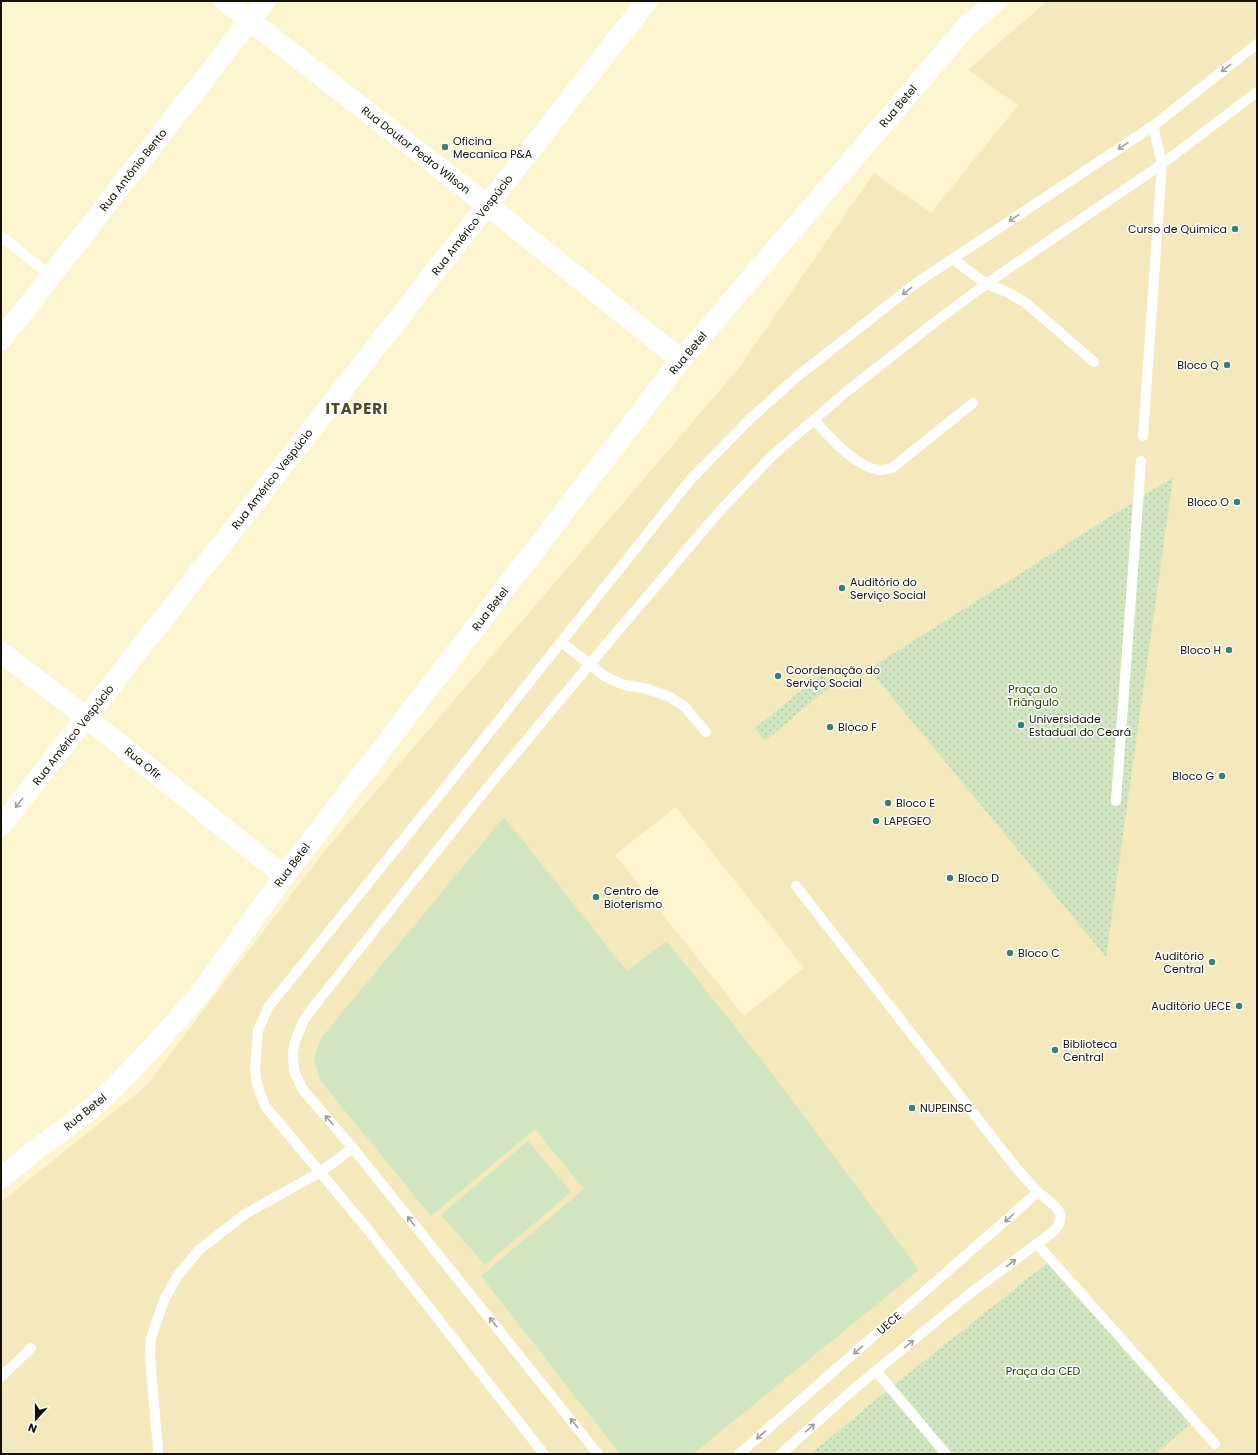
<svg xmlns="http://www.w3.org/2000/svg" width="1258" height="1455" viewBox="0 0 1258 1455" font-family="Poppins,sans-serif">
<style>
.built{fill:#f3e9bc;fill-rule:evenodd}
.grass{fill:#d1e5c0}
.park{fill:url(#park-dots)}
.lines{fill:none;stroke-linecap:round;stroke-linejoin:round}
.service{stroke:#fff;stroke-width:10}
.minor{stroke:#fff;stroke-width:21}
.oneway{stroke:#a19f9b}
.poi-dot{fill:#3b7f72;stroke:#fff;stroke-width:1.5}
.labels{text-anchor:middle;stroke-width:3;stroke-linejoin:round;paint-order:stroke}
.street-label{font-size:11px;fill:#131004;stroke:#fff}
.poi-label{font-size:11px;fill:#131004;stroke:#fff;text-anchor:start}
.park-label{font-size:11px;fill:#254000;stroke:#fff}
.district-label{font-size:15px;font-weight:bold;letter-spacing:1px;fill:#4f4827;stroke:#fff}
</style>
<defs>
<pattern id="park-dots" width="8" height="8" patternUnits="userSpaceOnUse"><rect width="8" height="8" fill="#d1e5c0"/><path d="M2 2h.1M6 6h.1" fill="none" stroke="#b3c3a3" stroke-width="1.8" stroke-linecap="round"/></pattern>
</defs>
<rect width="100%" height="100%" fill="#fdf5cf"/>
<!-- built -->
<path class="built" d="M1047 1H1257V1454H1V1202L146 1086 322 854 738 369 874 173 931 213 1018 105 968 70ZM822 675 831 686 765 741 755 728ZM676 807 804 968 744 1016 615 855Z"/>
<!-- grass -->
<g class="grass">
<path d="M504 817 627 971 667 941 770 1071 919 1270 693 1454H620L481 1276 584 1189 535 1129 431 1216 320 1080 314 1058 321 1038Z"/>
<path d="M528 1141 571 1192 485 1265 441 1215Z"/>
</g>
<!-- park -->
<g class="park">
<path d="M1173 477 1106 957 869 669Z"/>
<path d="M822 674 831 686 765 741 755 728Z"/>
<path d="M1055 1257 1191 1423 1156 1454H811L884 1393Z"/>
</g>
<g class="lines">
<!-- service -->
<g class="service">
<path d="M1 236 51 276"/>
<path d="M953 259 986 284 1007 292 1026 303 1094 362"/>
<path d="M814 420C830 437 855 467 879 470 883 470 888 469 892 468L973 403"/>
<path d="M1143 436 1162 164 1153 126"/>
<path d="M561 642 606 677 624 685 644 688 670 697 685 707 706 732"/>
<path d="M1116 801 1141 461"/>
<path d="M1037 1244 1215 1444"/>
<path d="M876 1371 946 1454"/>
<path d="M1 1377 31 1348"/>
<path d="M158 1454V1449L150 1358 151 1338 164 1300 178 1275 199 1250 245 1214 319 1173 353 1148"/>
<path d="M544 1454 369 1231 265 1106 257 1084 255 1069 258 1030 269 1006 453 778 691 479 751 418 799 375 919 281 1153 126 1257 44"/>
<path d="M598 1454 353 1148 303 1090 294 1071 293 1053 295 1041 304 1020 318 1001 479 798 589 665 718 513 773 455 846 392 939 319 986 284 1162 164 1257 92"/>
<path d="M739 1454 1038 1192"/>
<path d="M781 1454 854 1389 968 1295 1054 1231C1072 1211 1048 1202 1037 1191 1030 1184 1024 1176 1017 1169L796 886"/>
</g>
<!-- minor -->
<g class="minor">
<path d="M225 1 487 205 681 360"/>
<path d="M1 340 265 1"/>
<path d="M1 652 87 718 284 876"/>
<path d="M1 826 647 1"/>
<path d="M1 1178 33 1152 91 1109 116 1086 156 1044 202 991 284 876 681 360 968 25 997 1"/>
</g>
</g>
<!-- one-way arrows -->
<defs><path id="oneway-shaft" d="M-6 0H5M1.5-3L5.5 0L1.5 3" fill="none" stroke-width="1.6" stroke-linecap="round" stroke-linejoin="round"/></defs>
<g class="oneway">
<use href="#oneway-shaft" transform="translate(1226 68) rotate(142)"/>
<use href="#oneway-shaft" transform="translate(1123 146) rotate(146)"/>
<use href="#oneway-shaft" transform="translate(1014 218) rotate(146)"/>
<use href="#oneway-shaft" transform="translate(907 291) rotate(142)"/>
<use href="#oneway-shaft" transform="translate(19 803) rotate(128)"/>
<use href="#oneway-shaft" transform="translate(329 1120) rotate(-131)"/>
<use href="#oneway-shaft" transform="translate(1009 1218) rotate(139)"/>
<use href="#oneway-shaft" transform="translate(411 1221) rotate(-129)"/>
<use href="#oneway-shaft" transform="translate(1011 1263) rotate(-37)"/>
<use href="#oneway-shaft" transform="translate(493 1322) rotate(-129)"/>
<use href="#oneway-shaft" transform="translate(909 1344) rotate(-39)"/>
<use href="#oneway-shaft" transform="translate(858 1350) rotate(139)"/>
<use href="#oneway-shaft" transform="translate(574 1423) rotate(-129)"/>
<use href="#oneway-shaft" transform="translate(810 1428) rotate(-42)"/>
<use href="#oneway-shaft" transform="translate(761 1435) rotate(139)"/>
</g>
<!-- markers -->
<g class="poi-dot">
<circle cx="445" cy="147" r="4"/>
<circle cx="1235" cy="229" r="4"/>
<circle cx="1227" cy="365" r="4"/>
<circle cx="1237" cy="502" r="4"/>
<circle cx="842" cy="588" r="4"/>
<circle cx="1229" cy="650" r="4"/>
<circle cx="778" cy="676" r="4"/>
<circle cx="1021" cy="725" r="4"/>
<circle cx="830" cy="727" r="4"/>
<circle cx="1222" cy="776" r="4"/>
<circle cx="888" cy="803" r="4"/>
<circle cx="876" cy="821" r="4"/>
<circle cx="950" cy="878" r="4"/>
<circle cx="596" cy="897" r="4"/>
<circle cx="1010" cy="953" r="4"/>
<circle cx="1212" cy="962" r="4"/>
<circle cx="1239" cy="1006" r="4"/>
<circle cx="1055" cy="1050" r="4"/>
<circle cx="912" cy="1108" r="4"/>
</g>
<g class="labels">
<!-- street labels -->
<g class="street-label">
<text transform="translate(898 106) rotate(-50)" y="4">Rua Betel</text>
<text transform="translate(416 150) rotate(38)" y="4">Rua Doutor Pedro Wilson</text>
<text transform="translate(133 170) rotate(-52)" y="4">Rua Antônio Bento</text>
<text transform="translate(472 225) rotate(-52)" y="4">Rua Américo Vespúcio</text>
<text transform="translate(688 353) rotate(-50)" y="4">Rua Betel</text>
<text transform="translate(272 479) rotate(-52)" y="4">Rua Américo Vespúcio</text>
<text transform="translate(490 609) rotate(-52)" y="4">Rua Betel</text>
<text transform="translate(73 735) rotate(-52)" y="4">Rua Américo Vespúcio</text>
<text transform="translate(143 763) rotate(39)" y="4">Rua Ofir</text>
<text transform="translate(292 865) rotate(-53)" y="4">Rua Betel</text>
<text transform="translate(85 1112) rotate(-39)" y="4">Rua Betel</text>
<text transform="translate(889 1323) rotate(-41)" y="4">UECE</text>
</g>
<!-- poi labels -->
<g class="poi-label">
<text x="453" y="145">Oficina<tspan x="453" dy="13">Mecanica P&amp;A</tspan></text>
<text x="1227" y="233" text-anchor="end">Curso de Química</text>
<text x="1219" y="369" text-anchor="end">Bloco Q</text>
<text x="1229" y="506" text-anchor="end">Bloco O</text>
<text x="850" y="586">Auditório do<tspan x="850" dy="13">Serviço Social</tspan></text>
<text x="1221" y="654" text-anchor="end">Bloco H</text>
<text x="786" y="674">Coordenação do<tspan x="786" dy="13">Serviço Social</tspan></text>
<text x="1029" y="723">Universidade<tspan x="1029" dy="13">Estadual do Ceará</tspan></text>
<text x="838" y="731">Bloco F</text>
<text x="1214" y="780" text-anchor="end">Bloco G</text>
<text x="896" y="807">Bloco E</text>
<text x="884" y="825">LAPEGEO</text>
<text x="958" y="882">Bloco D</text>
<text x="604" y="895">Centro de<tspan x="604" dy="13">Bioterismo</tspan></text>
<text x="1018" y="957">Bloco C</text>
<text x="1204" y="960" text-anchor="end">Auditório<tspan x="1204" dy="13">Central</tspan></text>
<text x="1231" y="1010" text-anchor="end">Auditório UECE</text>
<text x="1063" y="1048">Biblioteca<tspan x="1063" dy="13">Central</tspan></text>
<text x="920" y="1112">NUPEINSC</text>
</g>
<!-- park labels -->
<g class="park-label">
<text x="1033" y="693">Praça do<tspan x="1033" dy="13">Triângulo</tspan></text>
<text x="1043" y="1375">Praça da CED</text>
</g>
<!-- district labels -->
<g class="district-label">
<text x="357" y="414">ITAPERI</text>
</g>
</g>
<!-- border -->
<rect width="1258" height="1455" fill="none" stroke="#131004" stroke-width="4"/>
<!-- north arrow -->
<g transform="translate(36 1419) rotate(201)" stroke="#ffffff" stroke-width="3" paint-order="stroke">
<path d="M0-3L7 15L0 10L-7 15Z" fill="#131004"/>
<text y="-6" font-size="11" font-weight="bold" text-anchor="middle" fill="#131004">N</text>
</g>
</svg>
